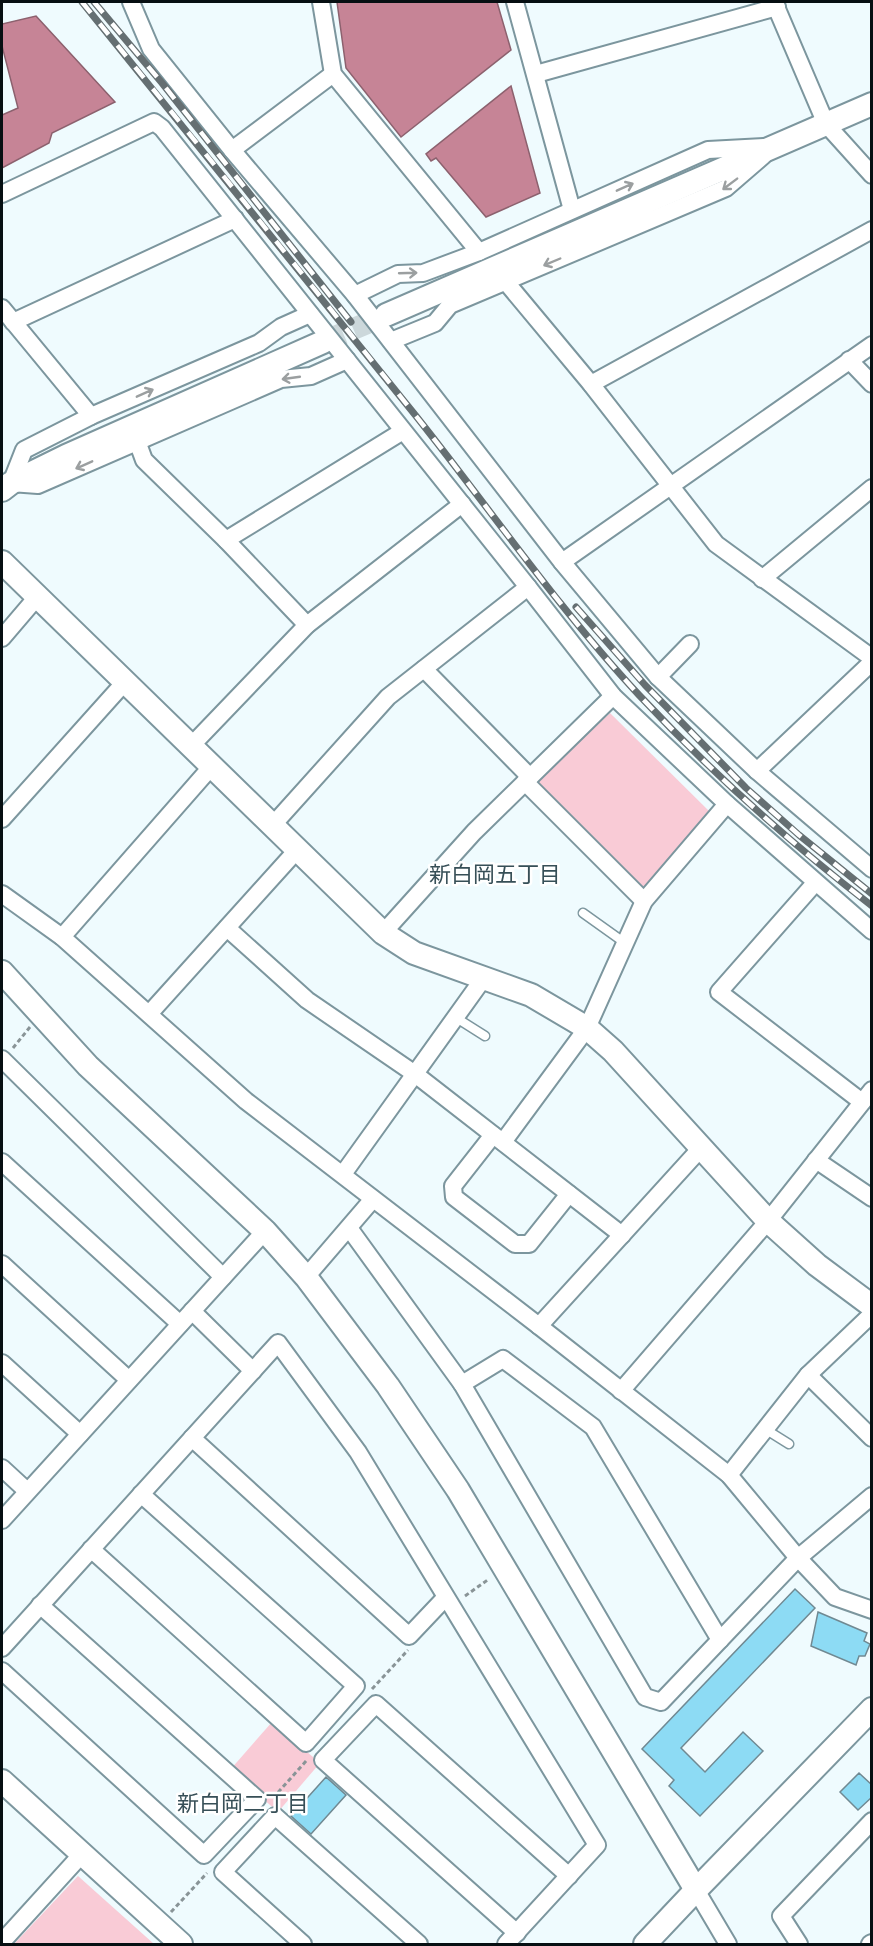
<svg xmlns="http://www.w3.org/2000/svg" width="873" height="1946" viewBox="0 0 873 1946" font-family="Rubik,'Noto Sans JP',sans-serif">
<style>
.green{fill:#f9cbd6}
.water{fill:#c68496;stroke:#8c616e;stroke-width:1.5}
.building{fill:#8ddbf4;stroke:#708992;stroke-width:1.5}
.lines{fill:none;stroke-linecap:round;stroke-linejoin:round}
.secondary-tunnel{stroke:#ccd8db;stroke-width:22;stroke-dasharray:22 11;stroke-linecap:butt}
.lane-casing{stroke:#7c969e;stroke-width:11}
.street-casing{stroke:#7c969e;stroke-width:20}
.secondary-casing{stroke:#7c969e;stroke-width:26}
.path{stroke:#899497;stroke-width:3;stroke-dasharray:4.5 3;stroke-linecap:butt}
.lane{stroke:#fff;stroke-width:8}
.street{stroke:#fff;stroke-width:16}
.secondary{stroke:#fff;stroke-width:22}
.rail-casing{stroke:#656f72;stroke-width:7}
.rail{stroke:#fff;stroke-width:4.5;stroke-dasharray:14;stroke-linecap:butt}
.oneway{stroke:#9b9fa0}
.labels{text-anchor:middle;stroke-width:5;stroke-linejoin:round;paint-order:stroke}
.neighbourhood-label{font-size:22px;fill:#374f57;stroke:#fff}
</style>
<rect width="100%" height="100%" fill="#effbfe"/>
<!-- green -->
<g class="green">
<path d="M610 713 711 813 642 890 534 783Z"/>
<path d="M272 1722 320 1763 278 1812 230 1770Z"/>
<path d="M78 1876 154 1944H14Z"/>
</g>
<!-- water -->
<g class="water">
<path d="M337 2H497L511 50 401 137 346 68Z"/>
<path d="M36 16 115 102 52 133 49 143 2 168V115L18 108 2 46V24Z"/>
<path d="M511 86 540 193 486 217 436 158 431 161 426 154Z"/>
</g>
<!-- building -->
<g class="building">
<path d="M795 1589 815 1608 681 1748 705 1772 743 1732 763 1751 700 1816 669 1786 674 1780 642 1749Z"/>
<path d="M818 1612 867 1633 864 1641 870 1644 865 1656H859L856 1665 811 1646Z"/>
<path d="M859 1773 872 1785V1797L858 1810 840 1792Z"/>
<path d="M326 1777 346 1795 311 1834 291 1816Z"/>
</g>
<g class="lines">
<!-- secondary-tunnel -->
<path class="secondary-tunnel" d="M323 342 386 315"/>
<defs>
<g id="lane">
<path d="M583 913 625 943"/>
<path d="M455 1017 485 1036"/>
<path d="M765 1429 789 1444"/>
</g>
<g id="street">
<path d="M131 2 151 49 232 150 355 295 562 562 658 677 757 771 872 869"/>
<path d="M321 2 333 74 479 252"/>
<path d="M515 2 572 210"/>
<path d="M774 2 826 124 872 175"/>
<path d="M536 74 777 7"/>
<path d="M232 150 333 74"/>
<path d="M2 194 154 122 162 128 528 587 613 696 727 804 872 931"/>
<path d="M506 282 591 384 716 544 872 658"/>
<path d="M355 295 398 274 423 273 479 252 708 150 764 147"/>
<path d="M2 308 91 416"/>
<path d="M310 314 281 327 259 343 91 416 24 450 11 483 38 485 281 379 311 376 347 360"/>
<path d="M13 322 235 219"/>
<path d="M391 341 435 323 450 305 726 188 763 156"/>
<path d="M849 360 872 384"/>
<path d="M591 384 872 230"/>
<path d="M137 441 144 460 226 540 307 625"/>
<path d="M226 540 403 431"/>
<path d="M562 562 872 345"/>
<path d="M762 579 872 488"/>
<path d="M2 638 37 597"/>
<path d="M424 669 530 777"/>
<path d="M658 677 690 644"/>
<path d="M191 746 307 625 462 504"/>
<path d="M757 771 872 662"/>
<path d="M525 782 644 901"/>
<path d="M2 819 124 683"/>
<path d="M272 826 388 697 528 587"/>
<path d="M815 883 719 992 862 1102"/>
<path d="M2 894 62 937 246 1101 539 1326 729 1475 798 1558 835 1597 872 1610"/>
<path d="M227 928 307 1000 415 1074 622 1235"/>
<path d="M383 933 474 832 613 696"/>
<path d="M62 937 212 766"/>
<path d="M149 1014 297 850"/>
<path d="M2 1059 223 1277"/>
<path d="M493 1135 453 1186 454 1197 515 1244H529L569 1194"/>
<path d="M503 1142 587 1028 644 901 727 804"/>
<path d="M816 1160 872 1198"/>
<path d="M2 1162 180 1324"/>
<path d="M343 1174 483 979"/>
<path d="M349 1228 462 1384 503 1359 593 1427 720 1640"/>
<path d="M2 1264 129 1380"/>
<path d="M306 1277 373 1199"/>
<path d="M192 1311 253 1371"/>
<path d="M539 1326 701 1148"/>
<path d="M2 1363 80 1434"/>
<path d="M808 1375 872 1438"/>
<path d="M462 1384 645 1697 661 1702 798 1558 872 1496"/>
<path d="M621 1391 768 1221 872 1090"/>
<path d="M192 1438 409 1636 445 1598"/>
<path d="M2 1468 27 1491"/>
<path d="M729 1475 808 1375 872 1314"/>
<path d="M2 1520 265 1231"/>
<path d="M91 1549 306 1743 356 1686 141 1494"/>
<path d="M2 1648 278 1343 358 1452 597 1845 506 1944"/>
<path d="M2 1671 204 1855 257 1799 40 1605"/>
<path d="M696 1890 728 1944"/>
<path d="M517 1933 323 1760 376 1704 569 1876"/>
<path d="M2 1942 82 1854"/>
<path d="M303 1944 223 1872 275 1816 419 1944"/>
<path d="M799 1944 781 1916 872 1821"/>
<path d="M870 1944 872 1943"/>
</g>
<g id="secondary">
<path d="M386 315 872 104"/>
<path d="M2 490 11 483 66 456 323 342"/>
<path d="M2 562 383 933 414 953 531 995 587 1028 613 1051 768 1221 817 1265 872 1306"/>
<path d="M2 972 88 1066 265 1231 306 1277 388 1386 458 1490 696 1890"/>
<path d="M2 1781 181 1944"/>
<path d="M645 1944 696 1890 872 1709"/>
</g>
</defs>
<!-- lane casing -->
<use href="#lane" class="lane-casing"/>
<!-- street casing -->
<use href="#street" class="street-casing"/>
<!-- secondary casing -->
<use href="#secondary" class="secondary-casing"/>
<!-- path -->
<g class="path">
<path d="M13 1048 30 1027"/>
<path d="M465 1596 489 1579"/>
<path d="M372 1689 408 1650"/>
<path d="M273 1798 307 1760"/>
<path d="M171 1912 207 1873"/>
</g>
<!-- lane -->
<use href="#lane" class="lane"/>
<!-- street -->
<use href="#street" class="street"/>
<!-- secondary -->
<use href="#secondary" class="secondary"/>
<defs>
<g id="rail">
<path d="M82 2C194 139 305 277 416 416 490 509 558 608 639 695 710 771 789 842 872 906"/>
<path d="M94 2 162 83 351 322"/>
<path d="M576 607 645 685 746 788 799 835 872 894"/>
</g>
</defs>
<!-- rail casing -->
<use href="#rail" class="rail-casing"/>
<!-- rail -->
<use href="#rail" class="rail"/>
</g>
<!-- one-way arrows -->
<defs><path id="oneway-shaft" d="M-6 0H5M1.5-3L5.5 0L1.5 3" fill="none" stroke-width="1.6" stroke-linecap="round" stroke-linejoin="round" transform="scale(1.5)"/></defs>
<g class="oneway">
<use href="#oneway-shaft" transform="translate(730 184) rotate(143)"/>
<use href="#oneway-shaft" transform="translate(625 187) rotate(-24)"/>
<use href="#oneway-shaft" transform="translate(552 262) rotate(157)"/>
<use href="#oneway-shaft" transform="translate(408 273) rotate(-2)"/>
<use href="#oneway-shaft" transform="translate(291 378) rotate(172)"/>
<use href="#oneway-shaft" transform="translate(145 393) rotate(-24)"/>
<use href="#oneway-shaft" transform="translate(84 465) rotate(156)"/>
</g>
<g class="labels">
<!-- neighbourhood labels -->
<g class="neighbourhood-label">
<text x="495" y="882">新白岡五丁目</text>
<text x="243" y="1811">新白岡二丁目</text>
</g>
</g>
<!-- border -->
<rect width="873" height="1946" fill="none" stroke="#060f12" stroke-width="6"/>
</svg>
